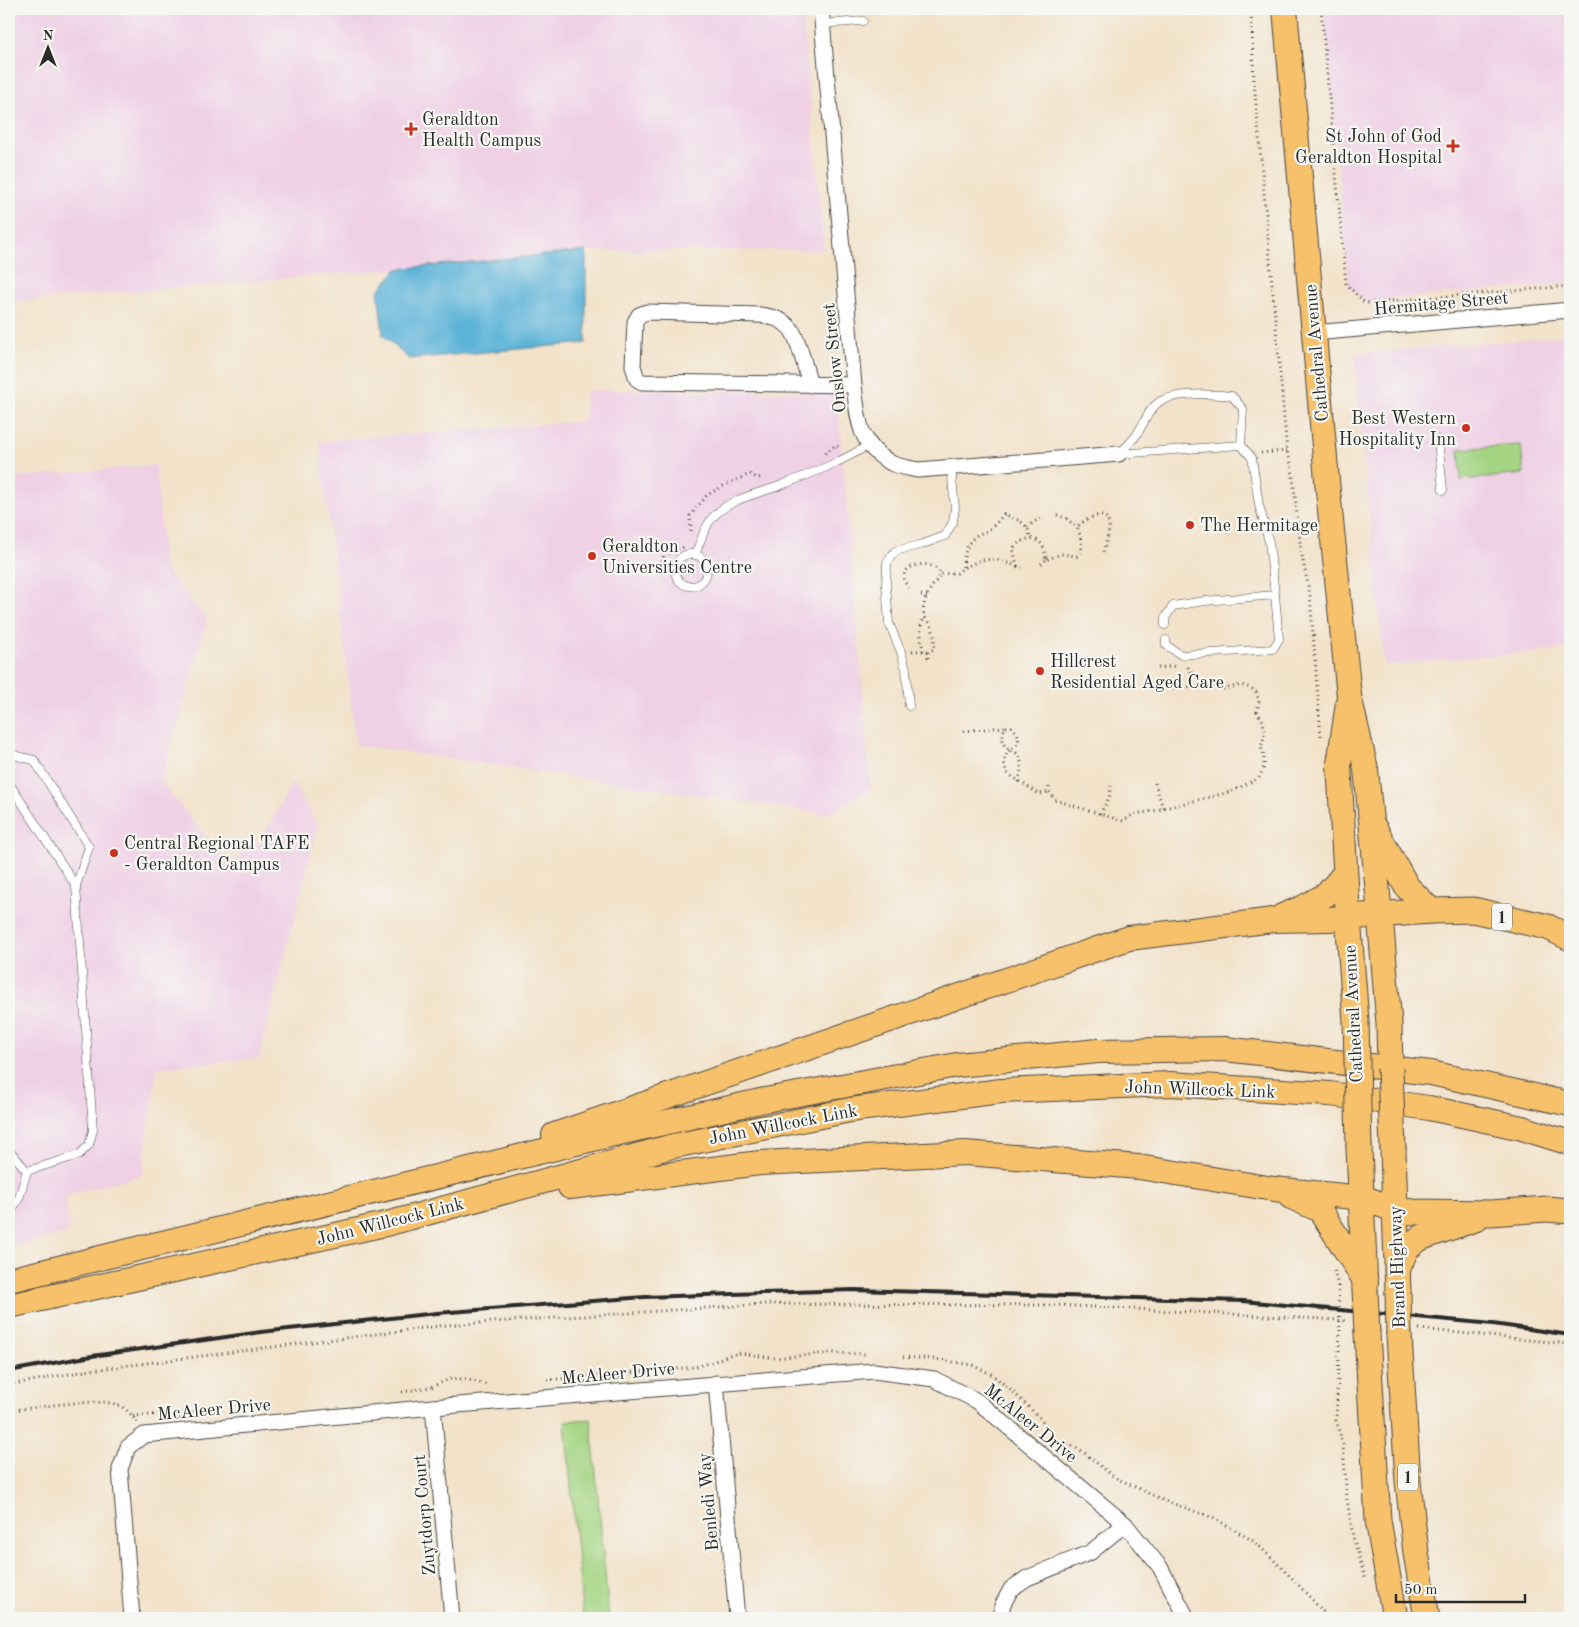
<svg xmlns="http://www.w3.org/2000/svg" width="1579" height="1627" viewBox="0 0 1579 1627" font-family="'Old Standard TT',serif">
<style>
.built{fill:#efd0e5}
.green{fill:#a4d583;stroke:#688057}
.water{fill:#5bb3d8;stroke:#436f82}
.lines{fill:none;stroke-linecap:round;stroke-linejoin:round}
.service-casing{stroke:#494643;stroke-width:9}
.minor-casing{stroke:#494643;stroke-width:17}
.primary-casing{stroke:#494643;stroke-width:26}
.trunk-casing{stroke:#494643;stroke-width:27}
.path{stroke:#494643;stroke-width:3;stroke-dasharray:1 4;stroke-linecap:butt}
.service{stroke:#fff;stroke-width:8}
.minor{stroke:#fff;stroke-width:15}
.primary{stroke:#f6c16b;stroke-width:24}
.trunk{stroke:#f6c16b;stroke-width:25}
.rail{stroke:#2b2b2b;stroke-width:4}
.trunk-bridge-casing{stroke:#494643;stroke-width:27;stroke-linecap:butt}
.path-bridge{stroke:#494643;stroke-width:3;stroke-dasharray:1 4;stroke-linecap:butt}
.trunk-bridge{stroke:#f6c16b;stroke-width:25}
.poi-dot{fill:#c8321e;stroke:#f6f6f2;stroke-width:2}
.labels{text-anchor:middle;stroke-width:4.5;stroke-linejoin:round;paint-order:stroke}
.shield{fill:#f6f6f2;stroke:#686867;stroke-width:1}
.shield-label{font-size:16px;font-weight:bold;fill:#2b2b2b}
.poi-label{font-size:18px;fill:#2b2b2b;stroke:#f6f6f2;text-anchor:start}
.street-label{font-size:18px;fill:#2b2b2b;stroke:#f6f6f2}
</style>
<rect width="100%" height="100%" fill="#f6f6f2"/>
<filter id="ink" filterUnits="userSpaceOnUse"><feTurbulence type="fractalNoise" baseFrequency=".02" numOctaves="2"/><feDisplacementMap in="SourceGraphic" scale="10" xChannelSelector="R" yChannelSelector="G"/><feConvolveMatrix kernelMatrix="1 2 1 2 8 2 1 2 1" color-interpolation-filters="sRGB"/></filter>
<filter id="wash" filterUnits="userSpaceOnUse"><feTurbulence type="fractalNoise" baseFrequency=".0096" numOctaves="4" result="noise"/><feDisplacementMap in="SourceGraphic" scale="20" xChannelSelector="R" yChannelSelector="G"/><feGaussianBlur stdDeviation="1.12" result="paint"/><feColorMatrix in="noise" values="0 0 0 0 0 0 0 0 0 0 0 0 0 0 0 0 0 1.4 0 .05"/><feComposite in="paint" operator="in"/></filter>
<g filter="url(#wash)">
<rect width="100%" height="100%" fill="#f2e2c9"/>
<!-- built -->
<g class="built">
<path d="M9 9H802L824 250 586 251 397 269 9 302Z"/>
<path d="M1324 9H1570V283L1366 301 1349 287Z"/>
<path d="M1570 335V649L1384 665 1354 354Z"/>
<path d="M586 390 837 392 871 788 827 814 356 745 319 441 585 421Z"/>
<path d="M156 465 164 568 207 619 161 782 228 863 259 843 292 783 318 825 259 1058 157 1068 142 1175 66 1195 68 1233 9 1248V478Z"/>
</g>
<!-- green -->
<g class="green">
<path d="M1521 445 1524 474 1461 480 1459 449Z"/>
<path d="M591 1419 609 1618H583L565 1421Z"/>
</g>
<!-- water -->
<path class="water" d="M586 251V343L409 359 383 335 378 291 397 269Z"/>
</g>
<g filter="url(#ink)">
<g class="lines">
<defs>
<g id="service">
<path d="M822 24 863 21"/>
<path d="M1438 440 1443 490"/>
<path d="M1119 454C1124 449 1130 443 1135 437 1143 427 1147 410 1159 402 1177 392 1212 394 1232 396L1243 409 1241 445 1252 458 1259 505 1269 542 1275 595"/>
<path d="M1119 454 1241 445"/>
<circle cx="691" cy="570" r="16"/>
<path d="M695 555C700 543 704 527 713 517 729 499 757 494 779 486 810 474 842 462 870 444"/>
<path d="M1165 625V618L1173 606 1205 601 1275 595 1279 639 1273 649 1181 655 1166 645V640"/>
<path d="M909 706 906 669 901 652 889 623 886 585 887 563 895 551 923 544 945 536 953 522 955 508 951 468"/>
<path d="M9 754 34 760 89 847 76 886"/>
<path d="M9 783 76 886 93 1130 89 1145 79 1155 27 1171 19 1198 9 1215"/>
<path d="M9 1150 27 1171"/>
</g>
<g id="minor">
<path d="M821 9 854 385C858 418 858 445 891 463 899 467 909 468 918 470L1119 454"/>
<path d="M1314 333 1570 310"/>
<path d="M810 385C806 370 799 340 791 329 783 319 770 316 759 315L647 312 639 315 635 322 633 366 637 379 642 382 854 385"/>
<path d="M716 1383 737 1618"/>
<path d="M433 1407 452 1618"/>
<path d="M132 1618 120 1469 128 1447 144 1435 433 1407 874 1371 934 1379 977 1401 1125 1524 1160 1567 1187 1618"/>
<path d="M1002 1618V1606L1011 1589 1027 1578 1091 1552 1125 1524"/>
</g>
<g id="primary">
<path d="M1285 9 1328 491 1349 696 1366 769 1380 915"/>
<path d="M1282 916 1304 907 1327 894 1345 873"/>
<path d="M554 1135 1129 938 1273 920 1330 919 1348 917 1339 764 1349 696"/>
<path d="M570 1187 760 1163 966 1153 1139 1167 1274 1189 1363 1198"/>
<path d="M1291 1197 1320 1210 1366 1282"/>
<path d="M9 1280 605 1136 765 1100 957 1065 1098 1051 1225 1049 1431 1073 1570 1104"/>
<path d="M9 1306 390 1223 669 1147 850 1110 1001 1091 1170 1084 1330 1094 1429 1108 1522 1128 1570 1143"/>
</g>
<g id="trunk">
<path d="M1372 824 1407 887 1431 911"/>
<path d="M1380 915 1389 1024 1390 1068"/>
<path d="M1356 1021 1348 917 1431 911 1473 910 1548 927 1570 938"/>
<path d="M1359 1147 1365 1289"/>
<path d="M1393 1150 1398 1292"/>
<path d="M1363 1198 1396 1210 1413 1212 1491 1213 1547 1209 1570 1211"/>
<path d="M1397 1271 1406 1249 1420 1238 1475 1219"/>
<path d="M1367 1333 1378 1520 1395 1618"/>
<path d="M1399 1335 1408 1481 1416 1553 1427 1618"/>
</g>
</defs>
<!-- service casing -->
<use href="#service" class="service-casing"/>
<!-- minor casing -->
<use href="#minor" class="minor-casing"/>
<!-- primary casing -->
<use href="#primary" class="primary-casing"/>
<!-- trunk casing -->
<use href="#trunk" class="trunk-casing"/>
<!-- path -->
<g class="path">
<path d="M1251 9 1254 81 1287 451 1292 468 1301 551 1310 595 1321 737"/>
<path d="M1321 9 1346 284 1364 302 1367 303 1570 286"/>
<path d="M825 453 836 445 840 449"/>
<path d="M1261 453 1287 451"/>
<path d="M1057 515 1067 519 1077 527"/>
<path d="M1027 527 1043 516"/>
<path d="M691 531 690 516 707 495 725 485 750 474 757 478 763 477"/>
<path d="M662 562 665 552 673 554 679 549 686 546"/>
<path d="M1041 564 1046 560"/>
<path d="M1017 566 1022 568"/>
<path d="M963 567C964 555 966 543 976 536 979 533 984 533 987 531 994 526 999 520 1004 514 1017 520 1029 522 1030 538"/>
<path d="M909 588C908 587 904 581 904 580 901 566 922 562 932 566 936 568 939 571 941 574"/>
<path d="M921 595 927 596"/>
<path d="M912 651C920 650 926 653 934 649 935 641 934 631 930 623 929 622 925 618 925 617 919 601 933 586 941 574L957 573 963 568 981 560 994 559 1017 566 1013 548C1029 532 1045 537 1046 560L1061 554 1077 556 1082 552 1081 538 1077 527C1084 520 1107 506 1109 525 1110 533 1105 545 1103 553"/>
<path d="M923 651C921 639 918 627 925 617"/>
<path d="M928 652V662"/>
<path d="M1188 667 1191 672V687"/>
<path d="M1158 668 1176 666"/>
<path d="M964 731 1005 727"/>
<path d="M1019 782C1022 764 1025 754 1005 747 1002 739 1002 735 1005 727H1012C1023 738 1019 745 1007 752L1004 762 1007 773 1039 794 1049 792"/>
<path d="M1155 783 1163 808"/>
<path d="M1049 787V792L1055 800 1123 821 1134 814 1149 812 1230 792 1259 778 1264 767V756L1261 747 1265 734 1263 721 1257 712 1259 701 1256 692 1251 688 1241 685 1225 689 1191 687 1160 689"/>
<path d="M1100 814 1109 798 1111 786"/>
<path d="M1334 1271 1338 1286"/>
<path d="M1419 1329 1570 1344"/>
<path d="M1340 1330 1336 1420 1343 1445 1347 1499 1353 1537 1366 1581"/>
<path d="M903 1357 934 1359 972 1365 993 1375 1013 1392 1041 1419 1053 1436 1082 1451 1114 1477 1163 1500 1214 1518 1255 1542 1293 1579 1329 1618"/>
<path d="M547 1380 695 1367 713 1362 729 1355 741 1353 773 1358 831 1353 867 1354"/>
<path d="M9 1385 91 1370 447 1325 766 1304 1057 1305 1323 1319 1348 1321"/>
<path d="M402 1392 431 1387 450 1379H465L488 1385"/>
<path d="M9 1411C31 1408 99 1397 118 1405 126 1408 133 1416 137 1423"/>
<path d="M133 1416 209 1411"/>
</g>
<!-- service -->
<use href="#service" class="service"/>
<!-- minor -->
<use href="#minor" class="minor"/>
<!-- primary -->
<use href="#primary" class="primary"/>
<!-- trunk -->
<use href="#trunk" class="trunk"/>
<!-- rail -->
<path class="rail" d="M9 1371 92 1356 261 1332 437 1313 645 1297 853 1290 1243 1301 1493 1324 1570 1335"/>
<defs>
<g id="trunk-bridge">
<path d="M1356 1021 1359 1147"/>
<path d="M1390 1068 1393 1150"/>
<path d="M1365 1289 1367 1333"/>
<path d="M1398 1292 1399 1335"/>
</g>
</defs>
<!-- trunk-bridge casing -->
<use href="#trunk-bridge" class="trunk-bridge-casing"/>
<!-- path-bridge -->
<path class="path-bridge" d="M1338 1286 1340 1330"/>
<!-- trunk-bridge -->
<use href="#trunk-bridge" class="trunk-bridge"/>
</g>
</g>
<!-- markers -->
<g class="poi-dot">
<path d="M408.5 121.5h5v5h5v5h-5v5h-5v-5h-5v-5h5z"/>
<path d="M1450.5 138.5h5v5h5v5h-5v5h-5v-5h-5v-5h5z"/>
<circle cx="1466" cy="428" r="5"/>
<circle cx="1190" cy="525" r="5"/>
<circle cx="592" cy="556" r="5"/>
<circle cx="1040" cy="671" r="5"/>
<circle cx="114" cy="853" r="5"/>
</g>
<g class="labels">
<!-- shield labels -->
<g class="shield">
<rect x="1492" y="903.5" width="20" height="27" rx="4"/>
<rect x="1398" y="1463.5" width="20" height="27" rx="4"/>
</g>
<g class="shield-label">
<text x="1502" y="923">1</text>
<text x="1408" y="1483">1</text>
</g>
<!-- poi labels -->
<g class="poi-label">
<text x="422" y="125">Geraldton<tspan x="422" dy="21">Health Campus</tspan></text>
<text x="1442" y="142" text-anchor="end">St John of God<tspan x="1442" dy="21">Geraldton Hospital</tspan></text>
<text x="1456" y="424" text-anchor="end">Best Western<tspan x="1456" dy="21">Hospitality Inn</tspan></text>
<text x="1200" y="531">The Hermitage</text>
<text x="602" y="552">Geraldton<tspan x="602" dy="21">Universities Centre</tspan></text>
<text x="1050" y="667">Hillcrest<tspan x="1050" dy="21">Residential Aged Care</tspan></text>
<text x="124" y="849">Central Regional TAFE<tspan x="124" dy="21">- Geraldton Campus</tspan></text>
</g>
<!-- street labels -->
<g class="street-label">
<text transform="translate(1441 303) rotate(-5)" y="6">Hermitage Street</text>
<text transform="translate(1316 353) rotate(-95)" y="6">Cathedral Avenue</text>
<text transform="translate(834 358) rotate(-96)" y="6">Onslow Street</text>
<text transform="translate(1353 1014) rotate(-93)" y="6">Cathedral Avenue</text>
<text transform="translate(1200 1089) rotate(2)" y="6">John Willcock Link</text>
<text transform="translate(783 1124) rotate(-11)" y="6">John Willcock Link</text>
<text transform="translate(390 1221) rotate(-14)" y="6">John Willcock Link</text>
<text transform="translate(1397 1267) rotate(-92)" y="6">Brand Highway</text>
<text transform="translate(618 1373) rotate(-5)" y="6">McAleer Drive</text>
<text transform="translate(214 1409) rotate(-5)" y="6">McAleer Drive</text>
<text transform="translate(1031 1423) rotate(39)" y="6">McAleer Drive</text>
<text transform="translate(708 1502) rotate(-95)" y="6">Benledi Way</text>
<text transform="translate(424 1515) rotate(-95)" y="6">Zuytdorp Court</text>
</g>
</g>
<!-- margin -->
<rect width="1579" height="1627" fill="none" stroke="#f6f6f2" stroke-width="30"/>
<!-- north arrow -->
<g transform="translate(48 48)" stroke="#f6f6f2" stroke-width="4" paint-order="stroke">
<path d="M0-4L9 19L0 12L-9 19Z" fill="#2b2b2b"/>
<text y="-8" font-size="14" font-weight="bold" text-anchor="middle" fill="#2b2b2b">N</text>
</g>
<!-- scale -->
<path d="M1396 1594v8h129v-8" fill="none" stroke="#2b2b2b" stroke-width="2.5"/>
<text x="1404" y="1594" font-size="15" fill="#2b2b2b" stroke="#f6f6f2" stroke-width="4" paint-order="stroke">50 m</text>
</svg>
